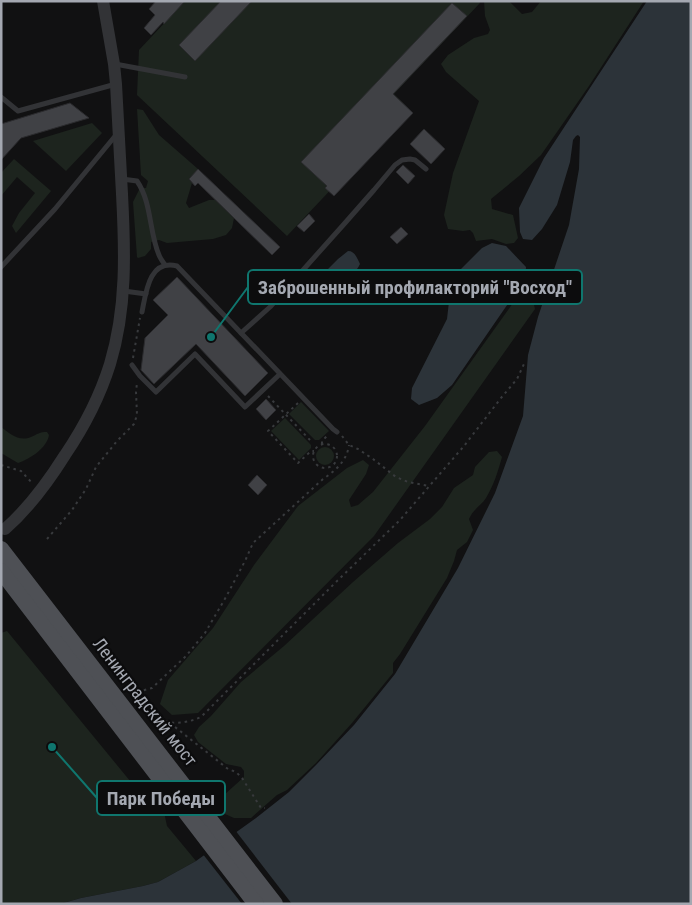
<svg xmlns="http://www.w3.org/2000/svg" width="692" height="905" viewBox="0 0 692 905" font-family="'Roboto Condensed',sans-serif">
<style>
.green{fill:#1d241e}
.water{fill:#2c3339}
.pier{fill:#111112}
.building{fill:#404145;stroke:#2b2b2e}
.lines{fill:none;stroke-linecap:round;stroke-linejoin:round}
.path{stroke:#383a3d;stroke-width:2;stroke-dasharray:2.5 4;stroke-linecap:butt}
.service{stroke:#323336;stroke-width:5}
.tertiary{stroke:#323336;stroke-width:12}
.primary{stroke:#4e5055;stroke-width:16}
.labels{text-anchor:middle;stroke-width:4.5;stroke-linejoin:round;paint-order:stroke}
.street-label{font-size:18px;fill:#a4a8b1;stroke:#0c0c0d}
.leader{fill:none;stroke:#0f766e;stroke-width:2}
.callout-dot{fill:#0f766e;stroke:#0c0c0d;stroke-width:2}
.callout{fill:#0c0c0d;stroke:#0f766e;stroke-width:2}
.callout-label{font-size:19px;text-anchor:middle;font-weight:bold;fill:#a4a8b1}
</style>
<rect width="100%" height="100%" fill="#111112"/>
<!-- green -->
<g class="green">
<path d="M185 1H479L480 3 394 94 408 108 287 236 137 95 139 50Z"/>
<path d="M484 1H509L522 14 532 12 541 1H644L589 86 541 155 519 176 491 199 492 209 513 215 518 238 514 243 506 244 492 239 476 241 473 233 470 230 463 231 448 229 444 215 453 173 479 101 446 72 441 64 448 55 474 38 488 34 490 30 485 16Z"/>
<path d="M137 109 143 110 159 135 198 169 189 179 192 183 186 203 189 208 209 200H215L234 218 232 228 226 235 213 239 167 243 159 240 151 242V249L145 256 138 258 137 257 133 202 140 188H146L148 181 141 175Z"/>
<path d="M92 123 102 133 66 171 33 141Z"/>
<path d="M14 159 51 191 16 233 12 226 19 213 35 193 17 177 1 196V173Z"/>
<path d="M532 296 535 309 374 536 198 713 172 715 160 704 168 680 213 628 254 565 298 506 347 468 363 460 369 465 366 474 349 500 351 507 358 505 373 492 425 426 513 303Z"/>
<path d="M301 402 329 431 319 440H315L289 414Z"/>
<path d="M285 418 311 445V448L299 460 271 431Z"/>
<path d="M1 427C10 434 19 442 31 437 38 434 39 432 47 432L49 435C47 448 30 459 18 463L1 453Z"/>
<circle cx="325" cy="456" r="9"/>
<path d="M497 451 502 457C498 471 494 485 486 498 481 506 474 508 469 519L473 530 467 542 457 550 454 561 447 578 400 654 393 663V673L352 723 316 763 287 790 277 795 251 818H234L225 814 222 803 224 795 244 777V771L241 767 226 764 198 742 194 735 199 727 211 716 241 682 284 646 353 582 398 543 430 519 442 507 454 488 473 475 475 467 489 452Z"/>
<path d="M7 631 144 798 164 812 167 826 196 861 158 882 143 886 81 898 60 904H1V633Z"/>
</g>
<!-- water -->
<g class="water">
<path d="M647 1H691V904H60L81 898 143 886 158 882 196 861 256 818 289 792 316 765 354 725 395 674 458 568 495 493 523 416 528 355 538 317 569 225 579 169 580 137 578 135 576 136 573 140 570 162 557 205 542 229 532 240 523 239 520 232 519 208 544 158Z"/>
<path d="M492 243 506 246 526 267 525 279 452 385 437 398 419 405 411 399 412 388 447 319 451 284 457 273 482 248Z"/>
<path d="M348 251C355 251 357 258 360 264 356 273 347 280 338 284L331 282 327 270 338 259Z"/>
</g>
<!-- pier -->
<path class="pier" d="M235 830 292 904H242L202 853Z"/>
<!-- building -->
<g class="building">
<path d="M156 1H185L164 24 163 22 151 35 144 28 155 15 149 9Z"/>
<path d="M221 1H252L195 61 179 45Z"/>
<path d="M452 3 467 16 393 94 413 113 334 196 325 188 327 186 301 162Z"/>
<path d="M70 103 89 118 21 138 1 160V124Z"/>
<path d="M424 129 445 149 431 164 410 144Z"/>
<path d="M403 165 415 176 408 184 396 172Z"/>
<path d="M198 169 280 247 272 255 198 183 195 186 189 179Z"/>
<path d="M309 214 315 221 304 232 297 226Z"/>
<path d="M401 227 408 234 397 244 390 237Z"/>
<path d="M177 277 268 373 245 396 196 344 154 384 141 370 145 338 168 315 153 300Z"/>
<path d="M266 399 276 410 266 420 256 409Z"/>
<path d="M257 475 267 485 258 495 248 485Z"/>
</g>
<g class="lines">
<!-- path -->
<g class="path">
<path d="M133 358 140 318"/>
<path d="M268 396 310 440"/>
<path d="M298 403 268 431 298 463 311 451H314"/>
<path d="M342 436 349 445 358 449 373 459 396 477 408 482 429 486"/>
<path d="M322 444V441L328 435"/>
<circle cx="325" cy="456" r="12"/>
<path d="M1 465 21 471 33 484"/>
<path d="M47 539 72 510 86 489 96 467 117 441 134 424 137 415 136 392 137 383"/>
<path d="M122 683C147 711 161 734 201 717L334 584 400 520 464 446 501 398 517 379 524 364"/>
<path d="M126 685 131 689 141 691 152 688 186 656 205 633 226 597 245 561 253 543 323 479C335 471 347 461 349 445"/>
<path d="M170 723 228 769 236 772 242 778 261 808H265"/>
</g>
<!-- service -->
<g class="service">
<path d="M115 64 185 77"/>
<path d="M1 97 18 111 116 84"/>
<path d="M122 179 137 181C152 203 149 232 159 255 160 258 163 262 165 265"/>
<path d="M1 267 55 209 116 135"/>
<path d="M124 291 146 294"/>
<path d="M142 312C146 292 149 259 177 266L333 429 337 432"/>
<path d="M241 333 270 307 345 223 374 190 395 165 402 160 410 159 415 160 426 169"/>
<path d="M132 365 140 376 156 392 195 354 245 407 280 374"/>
</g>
<!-- tertiary -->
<path class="tertiary" d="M5 529C29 508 48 482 65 455 84 427 100 396 110 364 127 308 125 251 122 194 120 157 118 121 116 84L114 64 103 1"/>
<!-- primary -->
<g class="primary">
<path d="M1 549 275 904"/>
<path d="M1 571 256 904"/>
</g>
</g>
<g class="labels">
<!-- street labels -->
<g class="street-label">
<text transform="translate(145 702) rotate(52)" y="6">Ленинградский мост</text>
</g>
</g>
<!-- callouts -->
<path class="leader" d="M211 337L248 287M52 747L97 798"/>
<g class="callout-dot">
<circle cx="211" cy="337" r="5"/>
<circle cx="52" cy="747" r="5"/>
</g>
<g class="callout">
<rect x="248" y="270" width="334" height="34" rx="5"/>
<rect x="97" y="781" width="128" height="34" rx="5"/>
</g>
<g class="callout-label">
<text x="415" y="294">Заброшенный профилакторий "Восход"</text>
<text x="161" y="805">Парк Победы</text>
</g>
<!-- border -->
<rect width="692" height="905" fill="none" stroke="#a4a8b1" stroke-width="5"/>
</svg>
